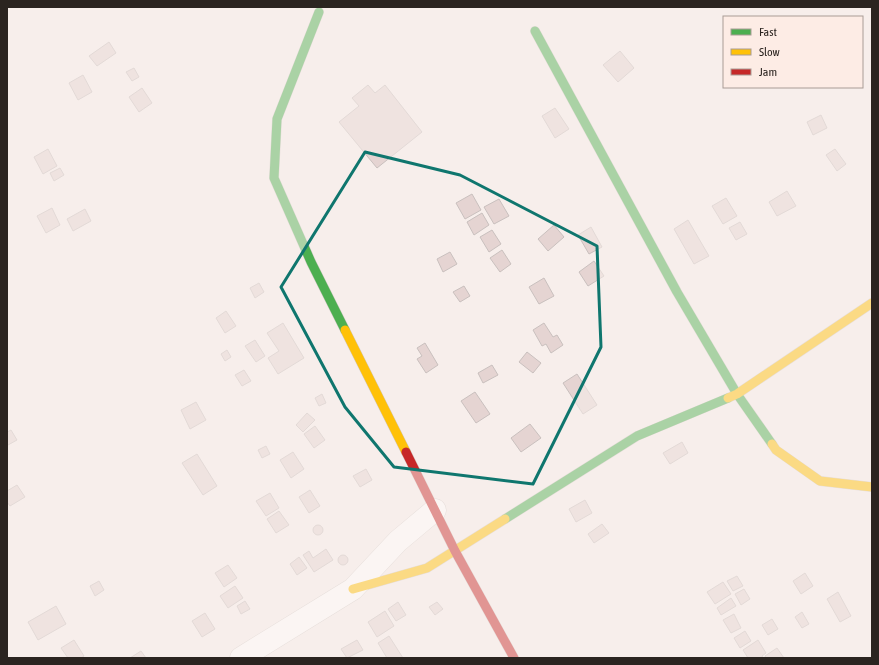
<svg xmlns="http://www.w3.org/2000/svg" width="879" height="665" viewBox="0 0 879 665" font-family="'Asap Condensed',sans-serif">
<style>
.building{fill:#e5d4d2;stroke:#c9c0be}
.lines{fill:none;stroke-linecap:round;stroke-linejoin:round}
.street-casing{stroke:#d2cbc8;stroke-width:23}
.fast-casing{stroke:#d2cbc8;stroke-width:10}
.slow-casing{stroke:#d2cbc8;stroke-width:10}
.jam-casing{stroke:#d2cbc8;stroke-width:10}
.street{stroke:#fefcfc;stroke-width:22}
.fast{stroke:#4caf50;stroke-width:9}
.slow{stroke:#ffc107;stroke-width:9}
.jam{stroke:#c62828;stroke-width:9}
.marked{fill:none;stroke:#0f766e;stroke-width:3;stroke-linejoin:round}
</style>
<rect width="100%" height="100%" fill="#f7eeeb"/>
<!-- building -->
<g class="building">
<path d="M109 42 116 53 97 66 89 56Z"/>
<path d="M620 51 634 68 618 82 603 65Z"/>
<path d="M134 68 139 77 132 81 126 72Z"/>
<path d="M83 75 92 92 78 100 69 83Z"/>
<path d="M368 85 375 93 385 85 422 132 377 168 339 122 359 106 352 98Z"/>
<path d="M142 88 152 103 139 112 129 97Z"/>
<path d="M555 108 569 129 555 138 542 116Z"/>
<path d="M821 115 827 128 813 135 807 122Z"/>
<path d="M48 149 57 166 43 174 34 157Z"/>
<path d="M835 149 846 164 837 171 826 155Z"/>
<path d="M60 168 64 175 54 181 50 173Z"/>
<path d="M787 191 796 206 777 216 769 202Z"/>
<path d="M472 194 481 210 465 219 456 203Z"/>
<path d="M726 198 737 216 723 224 712 206Z"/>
<path d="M499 199 509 216 494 224 484 207Z"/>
<path d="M52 208 60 225 46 233 37 216Z"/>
<path d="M85 209 91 221 73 231 67 219Z"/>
<path d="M482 213 489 225 474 235 467 222Z"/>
<path d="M688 220 709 256 694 264 674 229Z"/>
<path d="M740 222 747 234 736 240 729 228Z"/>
<path d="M554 225 564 237 548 251 538 239Z"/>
<path d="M591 227 602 247 589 254 578 235Z"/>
<path d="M492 230 501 244 489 252 480 237Z"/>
<path d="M502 250 511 264 500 272 490 258Z"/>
<path d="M450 252 457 264 443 272 437 259Z"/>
<path d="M594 261 604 276 588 286 579 272Z"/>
<path d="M544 278 554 296 539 304 529 287Z"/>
<path d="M259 283 264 292 255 298 250 288Z"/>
<path d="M464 286 470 296 460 302 453 292Z"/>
<path d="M226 311 236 326 225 333 216 318Z"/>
<path d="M283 323 304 358 278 374 268 358 279 351 267 333Z"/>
<path d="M544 323 553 337 557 335 563 345 551 353 546 344 542 346 533 330Z"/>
<path d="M255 340 265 356 256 362 245 346Z"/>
<path d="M425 343 438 365 426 373 417 359 422 356 417 348Z"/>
<path d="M227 350 231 357 225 361 221 354Z"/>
<path d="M527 352 541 363 533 373 519 362Z"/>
<path d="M492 365 498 375 483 383 478 373Z"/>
<path d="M244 370 251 381 242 386 235 375Z"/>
<path d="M577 374 597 405 583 414 563 383Z"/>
<path d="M475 392 490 414 476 423 461 401Z"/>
<path d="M322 394 326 403 319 406 315 398Z"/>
<path d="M196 402 206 420 190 429 181 410Z"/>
<path d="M307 413 315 420 303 432 296 425Z"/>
<path d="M530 424 541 438 521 452 511 438Z"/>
<path d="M315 426 325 440 314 448 304 434Z"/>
<path d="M11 430 17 440 8 445 7 444V432Z"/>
<path d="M682 442 688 453 670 464 663 453Z"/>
<path d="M266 446 270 454 262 458 258 450Z"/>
<path d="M293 452 304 469 291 478 280 460Z"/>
<path d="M197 454 217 486 203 495 182 463Z"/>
<path d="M366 469 372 480 360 487 353 476Z"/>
<path d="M17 485 25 497 10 506 7 502V491Z"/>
<path d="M310 490 320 506 309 513 299 497Z"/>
<path d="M270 493 279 508 266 516 256 501Z"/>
<path d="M585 500 592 513 576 522 569 509Z"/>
<path d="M279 511 289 525 276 533 267 519Z"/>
<path d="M602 524 609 533 594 543 588 534Z"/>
<circle cx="318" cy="530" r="5"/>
<path d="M326 549 333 560 314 572 303 555 309 551 313 558Z"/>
<circle cx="343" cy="560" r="5"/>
<path d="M299 557 307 568 297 575 290 564Z"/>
<path d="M228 565 237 578 224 587 215 573Z"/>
<path d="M805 573 813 586 801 594 793 581Z"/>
<path d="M737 576 743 586 733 591 727 581Z"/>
<path d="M99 581 104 590 95 596 90 586Z"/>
<path d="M723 582 731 594 715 604 707 592Z"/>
<path d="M235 586 243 598 228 608 220 596Z"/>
<path d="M744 589 750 599 741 605 735 594Z"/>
<path d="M838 592 851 616 840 622 827 599Z"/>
<path d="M731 598 736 606 721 615 717 608Z"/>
<path d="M245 601 250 609 241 614 237 606Z"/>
<path d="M398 602 406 615 396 621 388 609Z"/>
<path d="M437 602 443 609 435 615 429 607Z"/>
<path d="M56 606 66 624 38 640 28 622Z"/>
<path d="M385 611 394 626 377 637 368 622Z"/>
<path d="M802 612 809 624 802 628 795 617Z"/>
<path d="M205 613 215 629 202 637 192 621Z"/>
<path d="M734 614 741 628 731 633 723 620Z"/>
<path d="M772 619 778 629 768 635 762 625Z"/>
<path d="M745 631 751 641 740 648 734 638Z"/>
<path d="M389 636 403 658H387L378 643Z"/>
<path d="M74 640 84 656 81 658H68L61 648Z"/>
<path d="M357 640 363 650 347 658 341 649Z"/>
<path d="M758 640 766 653 762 656 763 658H748L743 650Z"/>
<path d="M777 648 784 658H766L765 656Z"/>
<path d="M141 651 146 658H130Z"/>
</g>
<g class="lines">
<defs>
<path id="street" d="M241 658 353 589 398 541 435 510"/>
<g id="fast">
<path d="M319 12 277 119 274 178 311 262 345 330"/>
<path d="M535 31 677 292 737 394 772 444"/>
<path d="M505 519 637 436 728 398"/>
</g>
<g id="slow">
<path d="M345 330 406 452"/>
<path d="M728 398 737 394 872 303"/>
<path d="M772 444 776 450 820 481 872 487"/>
<path d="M353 589 427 568 505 519"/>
</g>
<path id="jam" d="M406 452 455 551 514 658"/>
</defs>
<!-- street casing -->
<use href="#street" class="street-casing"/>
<!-- fast casing -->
<use href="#fast" class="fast-casing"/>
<!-- slow casing -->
<use href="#slow" class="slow-casing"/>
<!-- jam casing -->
<use href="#jam" class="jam-casing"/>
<!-- street -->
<use href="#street" class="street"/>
<!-- fast -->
<use href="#fast" class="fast"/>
<!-- slow -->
<use href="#slow" class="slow"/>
<!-- jam -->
<use href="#jam" class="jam"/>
</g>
<!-- marked area -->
<path d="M0 0H879V665H0ZM365 152 460 175 597 246 601 347 533 484 394 467 345 407 281 287Z" fill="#f7eeeb" fill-opacity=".55" fill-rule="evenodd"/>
<path class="marked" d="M365 152 460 175 597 246 601 347 533 484 394 467 345 407 281 287Z"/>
<!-- border -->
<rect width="879" height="665" fill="none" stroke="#2b2420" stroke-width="16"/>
<!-- legend -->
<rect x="723" y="16" width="140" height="72" fill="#fdece5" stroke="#a99c96"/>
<rect x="731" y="29" width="20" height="6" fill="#4caf50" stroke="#a99c96"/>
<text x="759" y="36" font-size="12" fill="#2b2420">Fast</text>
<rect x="731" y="49" width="20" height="6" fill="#ffc107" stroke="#a99c96"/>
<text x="759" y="56" font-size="12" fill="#2b2420">Slow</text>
<rect x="731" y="69" width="20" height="6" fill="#c62828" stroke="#a99c96"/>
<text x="759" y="76" font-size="12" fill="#2b2420">Jam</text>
</svg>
